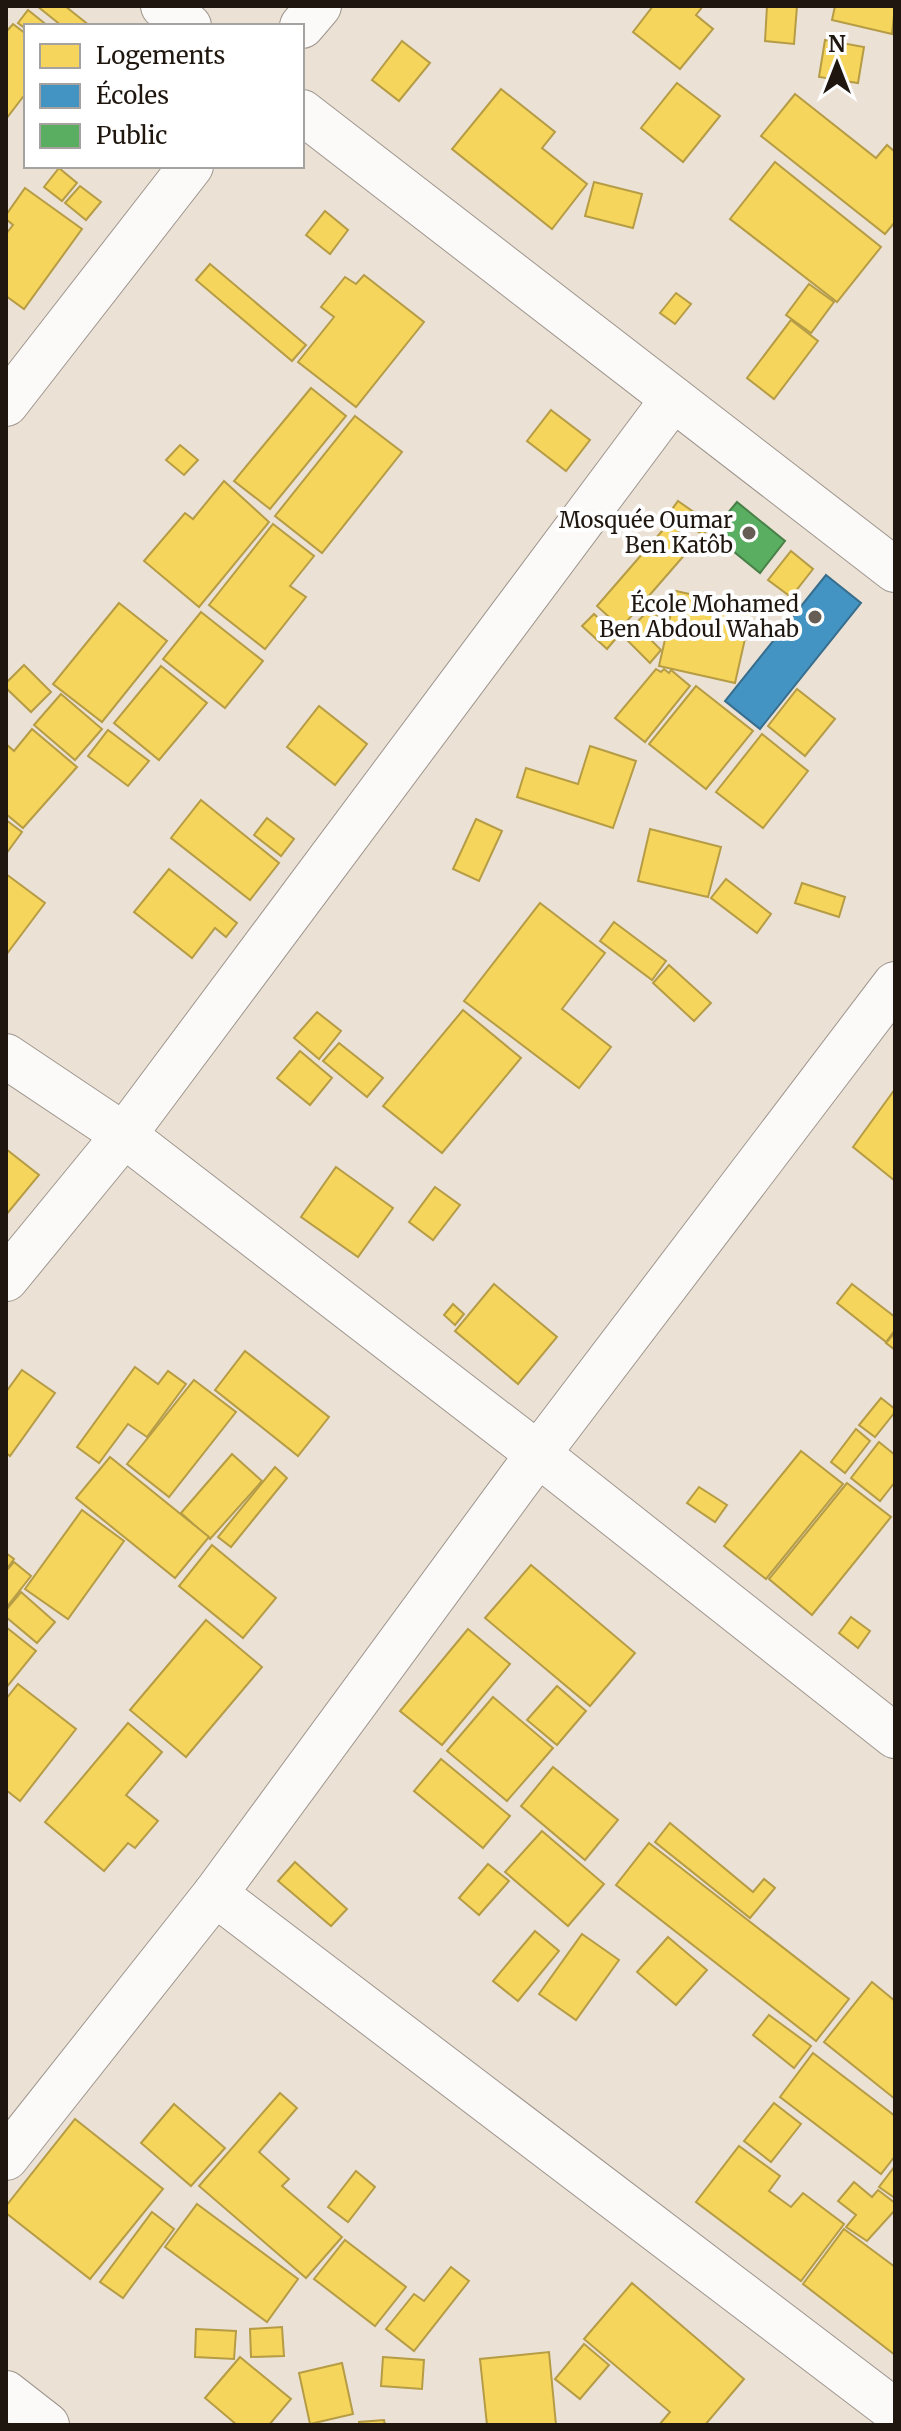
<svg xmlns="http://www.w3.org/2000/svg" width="901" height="2431" viewBox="0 0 901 2431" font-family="Merriweather,serif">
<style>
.homes{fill:#f6d55c;stroke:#b59c45;stroke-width:2}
.schools{fill:#4393c3;stroke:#386e8d;stroke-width:2}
.public{fill:#5aae61;stroke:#488048;stroke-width:2}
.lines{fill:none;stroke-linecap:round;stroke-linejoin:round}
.minor-casing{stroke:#9e968e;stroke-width:46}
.tertiary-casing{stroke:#9e968e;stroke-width:46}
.minor{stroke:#fcfaf9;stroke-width:44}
.tertiary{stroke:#fcfaf9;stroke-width:44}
.poi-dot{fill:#665d54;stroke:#fff;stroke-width:3}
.labels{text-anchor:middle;stroke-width:8;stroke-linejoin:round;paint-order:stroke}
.poi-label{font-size:22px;fill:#1e160f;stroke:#fff;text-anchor:end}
</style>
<rect width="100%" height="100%" fill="#ece1d5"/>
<!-- homes -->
<g class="homes">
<path d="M37 6H65L90 26H62Z"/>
<path d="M653 6H703L696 15 713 29 680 69 633 32Z"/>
<path d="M767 6H797L794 44 765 41Z"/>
<path d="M835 6H895L892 34 832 20Z"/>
<path d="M28 10 48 26H26V29L18 23Z"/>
<path d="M13 24 26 34V93L6 119V32Z"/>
<path d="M825 40 864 47 858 83 819 77Z"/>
<path d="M402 41 430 63 399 101 372 80Z"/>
<path d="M677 83 720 116 683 162 641 128Z"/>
<path d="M501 89 555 132 542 148 587 184 552 229 452 149Z"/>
<path d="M795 94 876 158 887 145 895 152V222L885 234 761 136Z"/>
<path d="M775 162 881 247 837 302 730 219Z"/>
<path d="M59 168 77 183 62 201 44 187Z"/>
<path d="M594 182 642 194 633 228 585 216Z"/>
<path d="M80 186 101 202 86 220 65 203Z"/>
<path d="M25 188 82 229 24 309 6 296V234L13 225 6 219V215Z"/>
<path d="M325 211 348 230 330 254 306 235Z"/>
<path d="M210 264 306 345 292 361 196 280Z"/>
<path d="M364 275 424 322 356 407 298 362 334 317 321 307 345 277 356 284Z"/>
<path d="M809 284 834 302 811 333 786 315Z"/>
<path d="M676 293 691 304 675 324 660 313Z"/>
<path d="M791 320 818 341 774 399 747 378Z"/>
<path d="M311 388 346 416 270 509 234 481Z"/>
<path d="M551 410 590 440 566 471 527 441Z"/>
<path d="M355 416 402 452 322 553 275 516Z"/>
<path d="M180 445 198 460 184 475 166 460Z"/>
<path d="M224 481 269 522 199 607 144 561 185 513 193 519Z"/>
<path d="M678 501 711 524 703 535 670 512Z"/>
<path d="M669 523 694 544 621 628 597 606Z"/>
<path d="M273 524 314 556 290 586 306 597 265 649 209 605Z"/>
<path d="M791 551 813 569 791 597 768 580Z"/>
<path d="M676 591 752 608 735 683 659 666Z"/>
<path d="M119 603 167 641 102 722 53 684Z"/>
<path d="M650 609 664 622 649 638 661 650 650 663 623 636Z"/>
<path d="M201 612 263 661 225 708 163 659Z"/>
<path d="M594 614 618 636 607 649 582 626Z"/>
<path d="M24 665 51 692 31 712 6 688V683Z"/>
<path d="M161 666 207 703 159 760 114 723Z"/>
<path d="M656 669 661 672 664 669 669 673 671 670 690 686 645 742 615 718Z"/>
<path d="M696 686 753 731 706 789 649 744Z"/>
<path d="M797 689 835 719 805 756 768 726Z"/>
<path d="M61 694 102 729 75 760 34 725Z"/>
<path d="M319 706 367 744 335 785 287 747Z"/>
<path d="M32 729 77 767 23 828 6 814V744L14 751Z"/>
<path d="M108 730 149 761 128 786 88 756Z"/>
<path d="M762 734 808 771 763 828 716 792Z"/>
<path d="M590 746 636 761 613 828 517 797 526 768 578 784Z"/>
<path d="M201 800 279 863 250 900 171 838Z"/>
<path d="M267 818 294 839 281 856 254 835Z"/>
<path d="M476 819 502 831 479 881 453 869Z"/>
<path d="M6 820 22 832 6 854Z"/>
<path d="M650 829 721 847 708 897 638 881Z"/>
<path d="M169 869 237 923 226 937 215 928 192 958 134 912Z"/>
<path d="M6 874 45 903 6 955Z"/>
<path d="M726 879 771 914 757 933 711 898Z"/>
<path d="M802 883 845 897 839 917 795 903Z"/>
<path d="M540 903 605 953 562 1009 611 1047 579 1088 464 1001Z"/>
<path d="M614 922 666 961 652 980 600 941Z"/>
<path d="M669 965 711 1003 694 1021 653 983Z"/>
<path d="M463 1010 521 1058 442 1153 383 1106Z"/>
<path d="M317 1012 341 1031 319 1059 294 1038Z"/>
<path d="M339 1043 383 1078 367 1097 323 1061Z"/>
<path d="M300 1051 332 1078 310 1105 277 1078Z"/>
<path d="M895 1089V1181L853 1147Z"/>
<path d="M6 1149 39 1175 6 1215Z"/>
<path d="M336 1167 393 1208 358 1257 301 1217Z"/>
<path d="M435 1187 460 1205 433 1240 409 1222Z"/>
<path d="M494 1284 557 1337 518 1384 455 1331Z"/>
<path d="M852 1284 895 1317V1330L886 1342 837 1303Z"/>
<path d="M453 1304 464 1314 455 1325 444 1315Z"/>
<path d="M895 1332V1350L886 1343Z"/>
<path d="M245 1351 329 1417 298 1456 215 1390Z"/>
<path d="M135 1367 158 1384 168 1371 186 1384 147 1437 128 1424 99 1463 77 1447Z"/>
<path d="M22 1370 55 1393 10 1456 6 1453V1392Z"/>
<path d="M194 1380 236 1412 169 1497 127 1464Z"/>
<path d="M881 1398 895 1409V1412L875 1437 859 1425Z"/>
<path d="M856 1429 870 1441 845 1473 831 1462Z"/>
<path d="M879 1442 895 1455V1482L880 1501 851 1478Z"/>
<path d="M801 1451 843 1484 766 1579 724 1546Z"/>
<path d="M232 1454 262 1481 210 1539 181 1513Z"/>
<path d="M110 1457 209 1537 175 1578 76 1498Z"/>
<path d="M275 1467 287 1478 231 1547 218 1537Z"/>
<path d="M847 1483 891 1517 812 1615 769 1579Z"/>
<path d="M699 1487 727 1505 715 1522 687 1503Z"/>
<path d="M82 1510 124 1541 68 1619 25 1589Z"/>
<path d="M212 1545 276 1598 243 1638 179 1586Z"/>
<path d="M6 1553 14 1559 6 1570Z"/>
<path d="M14 1562 31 1576 6 1608V1571Z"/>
<path d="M531 1565 635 1653 590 1706 485 1618Z"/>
<path d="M21 1592 55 1622 37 1643 6 1617V1610Z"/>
<path d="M851 1617 870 1631 858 1648 839 1633Z"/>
<path d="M206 1620 262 1667 186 1757 130 1710Z"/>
<path d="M6 1627 36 1651 6 1688Z"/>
<path d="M468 1629 510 1664 442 1745 400 1711Z"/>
<path d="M18 1684 76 1729 20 1801 6 1790V1699Z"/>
<path d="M557 1686 586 1711 557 1745 527 1720Z"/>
<path d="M493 1697 553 1748 507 1801 447 1751Z"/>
<path d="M128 1723 162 1752 126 1795 158 1821 135 1848 128 1843 104 1871 45 1822Z"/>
<path d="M441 1759 510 1816 483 1848 414 1791Z"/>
<path d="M553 1767 618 1820 585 1860 521 1806Z"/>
<path d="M670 1823 753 1892 764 1879 775 1888 750 1918 655 1842Z"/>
<path d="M542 1831 604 1884 568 1926 505 1872Z"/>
<path d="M649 1843 849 1999 816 2041 616 1885Z"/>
<path d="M295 1862 347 1909 331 1926 278 1881Z"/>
<path d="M488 1864 509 1881 479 1915 459 1898Z"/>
<path d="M535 1931 559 1951 518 2001 493 1981Z"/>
<path d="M582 1934 619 1960 576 2020 539 1994Z"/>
<path d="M668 1937 707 1970 676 2005 637 1972Z"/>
<path d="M872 1982 895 2001V2099L824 2042Z"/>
<path d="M769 2015 811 2046 794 2068 753 2035Z"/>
<path d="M813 2053 895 2116V2156L881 2174 780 2097Z"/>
<path d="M280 2093 297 2108 259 2152 289 2179 282 2186 342 2237 306 2278 199 2186Z"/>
<path d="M774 2103 801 2124 771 2162 744 2141Z"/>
<path d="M174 2104 225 2148 191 2186 141 2143Z"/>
<path d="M75 2119 163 2189 90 2279 6 2213V2206Z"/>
<path d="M739 2146 780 2176 769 2191 791 2207 803 2193 844 2224 801 2281 696 2202Z"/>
<path d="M895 2166V2198L879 2187Z"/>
<path d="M356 2171 375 2187 348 2222 328 2207Z"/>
<path d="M854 2182 872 2197 878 2190 895 2203V2210L867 2241 846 2227 856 2215 838 2201Z"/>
<path d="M197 2204 298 2279 267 2322 165 2247Z"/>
<path d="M152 2212 174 2229 123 2298 100 2282Z"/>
<path d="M844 2229 895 2267V2355L803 2284Z"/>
<path d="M345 2240 406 2287 375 2326 314 2279Z"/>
<path d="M451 2267 469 2281 414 2351 386 2329 414 2294 424 2301Z"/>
<path d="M632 2283 744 2379 705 2425H659L670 2412 584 2339Z"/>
<path d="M282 2327 284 2356 251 2357 250 2329Z"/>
<path d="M196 2329 236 2331 234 2359 195 2357Z"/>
<path d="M584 2344 609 2365 580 2399 555 2379Z"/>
<path d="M549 2352 556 2425H487L480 2359Z"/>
<path d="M240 2357 291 2399 269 2425H237L205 2398Z"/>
<path d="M383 2357 424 2360 422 2389 381 2386Z"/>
<path d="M342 2363 353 2414 310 2424 299 2373Z"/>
<path d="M384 2420 385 2425H359V2422Z"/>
</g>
<!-- schools -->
<path class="schools" d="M826 575 861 603 760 729 725 701Z"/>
<!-- public -->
<path class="public" d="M737 502 785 541 760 573 711 533Z"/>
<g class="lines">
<defs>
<g id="minor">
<path d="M163 6 189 26"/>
<path d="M302 26 319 6"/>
<path d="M302 112 895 570"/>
<path d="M6 404 191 166"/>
<path d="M6 1056 124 1135 538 1454 895 1736"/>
<path d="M6 1279 124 1135 673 399"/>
<path d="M215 1894 895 2411"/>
<path d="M6 2158 215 1894 538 1454 895 984"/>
</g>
<path id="tertiary" d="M6 2393 47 2425"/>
</defs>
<!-- minor casing -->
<use href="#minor" class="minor-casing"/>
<!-- tertiary casing -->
<use href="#tertiary" class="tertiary-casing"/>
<!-- minor -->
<use href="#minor" class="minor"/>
<!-- tertiary -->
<use href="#tertiary" class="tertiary"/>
</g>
<!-- markers -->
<g class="poi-dot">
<circle cx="749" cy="533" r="8"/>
<circle cx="815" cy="617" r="8"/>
</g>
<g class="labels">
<!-- poi labels -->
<g class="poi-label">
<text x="733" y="528">Mosquée Oumar<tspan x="733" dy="25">Ben Katôb</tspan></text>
<text x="799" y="612">École Mohamed<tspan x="799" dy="25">Ben Abdoul Wahab</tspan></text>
</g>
</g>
<!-- border -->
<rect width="901" height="2431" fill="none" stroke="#1e160f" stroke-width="16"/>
<!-- legend -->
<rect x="24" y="24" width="280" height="144" fill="#ffffff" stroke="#a5a29f" stroke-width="2"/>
<rect x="40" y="44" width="40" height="24" fill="#f6d55c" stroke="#a5a29f" stroke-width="2"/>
<text x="96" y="64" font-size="24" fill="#1e160f">Logements</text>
<rect x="40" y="84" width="40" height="24" fill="#4393c3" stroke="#a5a29f" stroke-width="2"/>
<text x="96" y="104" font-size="24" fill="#1e160f">Écoles</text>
<rect x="40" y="124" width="40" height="24" fill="#5aae61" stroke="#a5a29f" stroke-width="2"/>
<text x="96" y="144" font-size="24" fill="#1e160f">Public</text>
<!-- north arrow -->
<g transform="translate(837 64)" stroke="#ffffff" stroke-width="6" paint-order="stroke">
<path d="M0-6L14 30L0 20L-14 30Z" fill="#1e160f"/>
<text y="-12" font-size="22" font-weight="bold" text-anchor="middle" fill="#1e160f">N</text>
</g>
</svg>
